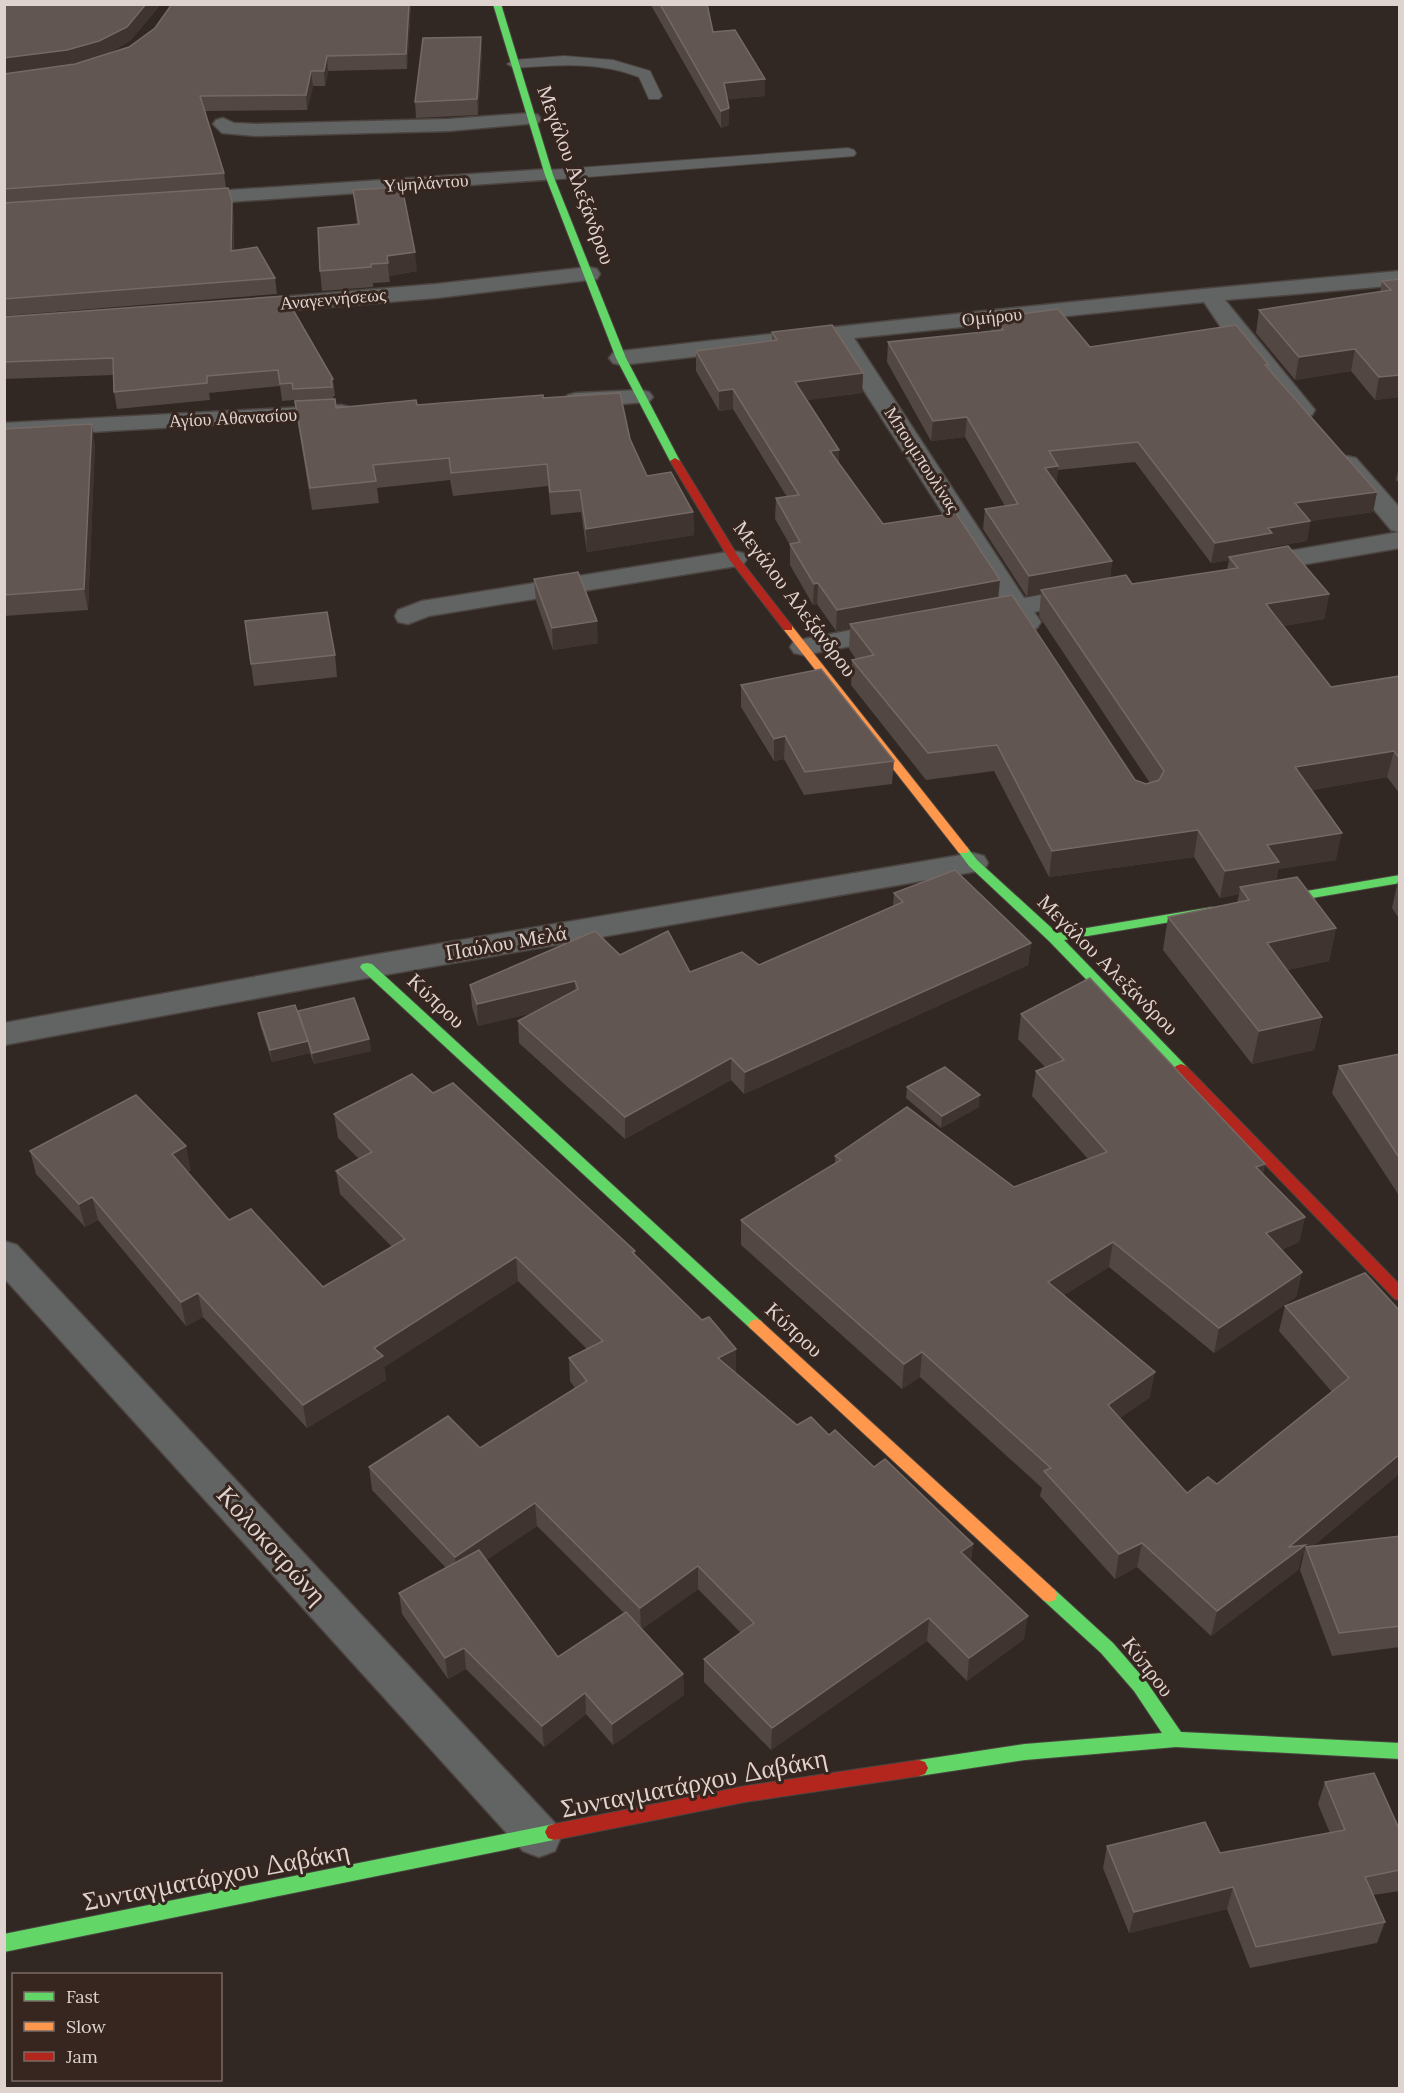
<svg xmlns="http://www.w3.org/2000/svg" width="1404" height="2093" viewBox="0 0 1404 2093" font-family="Lora,serif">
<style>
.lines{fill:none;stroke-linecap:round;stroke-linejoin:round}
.lane-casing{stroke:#4c4440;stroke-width:2}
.street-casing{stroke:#4c4440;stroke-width:3}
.fast-casing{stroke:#4c4440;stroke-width:2}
.slow-casing{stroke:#4c4440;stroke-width:2}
.jam-casing{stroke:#4c4440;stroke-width:2}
.lane{fill:#626463;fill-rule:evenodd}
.street{fill:#626463;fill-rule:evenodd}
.fast{fill:#63d668;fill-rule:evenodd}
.slow{fill:#ff974d;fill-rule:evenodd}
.jam{fill:#b3261e;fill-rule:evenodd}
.wall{fill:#524742;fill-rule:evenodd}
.shaded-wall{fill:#3f3430}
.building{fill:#625652;stroke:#756965;stroke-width:1.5}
.labels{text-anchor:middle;stroke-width:6;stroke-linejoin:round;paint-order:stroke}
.far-street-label{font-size:18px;fill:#ded3ce;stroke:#36261f}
.street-label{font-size:21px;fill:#ded3ce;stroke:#36261f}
.near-street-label{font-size:26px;fill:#ded3ce;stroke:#36261f}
</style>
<rect width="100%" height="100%" fill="#312824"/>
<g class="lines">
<defs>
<g id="lane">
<path d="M564 56 613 60 650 71 662 96 659 99H649L639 77C598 61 557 65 514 68L507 64 514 60Z"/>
<path d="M848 148 854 150 856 153 854 156 549 180 541 175 549 170Z"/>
</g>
<g id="street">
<path d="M531 113 538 115 541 119 538 123 449 131 256 136 222 133 213 124 216 120 223 118 234 123 256 124 449 119Z"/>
<path d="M549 169 556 171 559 175 556 179 186 205 179 203 175 199 179 195 186 193Z"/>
<path d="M589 267 597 269 600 274 597 279 436 298 246 314 238 312 235 307 238 302 246 300 436 284Z"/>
<path d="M1400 271V285L1225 300 1315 410 1312 415 1303 417 1294 415 1220 326 1204 302 854 338 1024 598 1085 587 1094 589 1098 595 1094 601 1034 612 1041 622 1037 628 1027 630 1017 628 1010 616 977 622 967 620 964 614 967 608 1000 602 832 341 621 365 613 363 609 358 613 353 621 351C880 321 1139 294 1400 271Z"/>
<path d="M641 390 649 392 653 397 649 402 576 407 568 405 564 400 568 395 576 393Z"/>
<path d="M341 405 350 407 353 412 350 417 4 437V423Z"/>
<path d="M1347 456 1356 458 1400 508V548L1254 573 1245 571 1241 565 1245 559 1254 557 1399 532 1391 530 1335 463 1338 458Z"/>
<path d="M734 551 743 553 747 559 743 565 429 616 408 624 398 622 395 616 398 610 422 601Z"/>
<path d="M894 622 904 624 908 630 904 636 804 655 794 653 790 647 794 641 804 639Z"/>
<path d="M973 853 984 856 988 863 984 870 367 978 4 1045V1023L367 956Z"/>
<path d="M4 1241 17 1245 555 1823 561 1837 555 1851 539 1857 523 1851 4 1278Z"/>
</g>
<g id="fast">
<path d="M493 4H501L553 175 626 358 680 461 679 463 675 464 670 461 616 358 545 175Z"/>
<path d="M963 846 967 847 977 860 1057 933 1212 907 1216 908 1218 911 1216 914 1212 915 1064 940 1186 1066 1188 1069 1186 1072H1176L1049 941 969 866 957 850Z"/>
<path d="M1400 875V883L1266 906 1260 902 1266 898Z"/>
<path d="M367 963 372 964 761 1321 764 1325 761 1329H751L362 970 360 967 362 964Z"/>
<path d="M1049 1588 1055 1590 1113 1643 1146 1681 1181 1732 1400 1743V1759L1176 1747 1025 1760 919 1776 913 1774 910 1768 913 1762 919 1760 1025 1744 1162 1733 1134 1691 1101 1653 1043 1600 1041 1595 1043 1590Z"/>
<path d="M554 1824 560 1826 563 1832 560 1838 554 1840 4 1952V1934Z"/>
</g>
<g id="slow">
<path d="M788 625 792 626 967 847 969 850 967 853H959L784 630V626Z"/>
<path d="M756 1319 761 1321 1055 1590 1057 1595 1055 1600 1049 1602 1043 1600 751 1329 748 1325 751 1321Z"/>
</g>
<g id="jam">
<path d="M675 458 680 461 739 558 792 626V630H784L729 559 670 461Z"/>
<path d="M1181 1064 1186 1066 1400 1285V1300L1395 1299 1176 1072 1174 1069 1176 1066Z"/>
<path d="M919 1760 925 1762 928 1768 925 1774 919 1776 745 1802 554 1840 548 1838 545 1832 548 1826 554 1824 745 1786Z"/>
</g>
</defs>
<!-- lane casing -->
<use href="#lane" class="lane-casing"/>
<!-- street casing -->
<use href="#street" class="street-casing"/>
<!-- fast casing -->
<use href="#fast" class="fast-casing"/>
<!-- slow casing -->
<use href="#slow" class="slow-casing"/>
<!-- jam casing -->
<use href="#jam" class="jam-casing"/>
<!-- lane -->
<use href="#lane" class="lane"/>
<!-- street -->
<use href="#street" class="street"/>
<!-- fast -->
<use href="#fast" class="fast"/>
<!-- slow -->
<use href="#slow" class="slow"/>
<!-- jam -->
<use href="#jam" class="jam"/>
</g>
<!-- wall -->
<g class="wall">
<path d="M4 4H161L130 41 103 56 129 47 155 28 172 4H411L407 69 328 71 325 86H313L307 110 205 111 224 173 226 188 234 217V251L275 278 277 294 4 316V74L75 64 98 57 69 64Z"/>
<path d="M652 4H707L713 32 765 96 728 99 729 108V125L721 128 652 7Z"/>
<path d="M482 52 478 115 416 118 415 102Z"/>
<path d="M353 190 417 271 389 276 390 282 373 283V287L322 291 320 271 357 224Z"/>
<path d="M1400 279V397L1375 400 1351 371 1295 380 1256 333 1259 310 1380 292 1382 281Z"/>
<path d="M4 317 333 379 335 396H333L336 408 417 405 543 398 630 439 647 476 693 512 694 535 587 552 581 512 551 515 548 486 453 496 450 480 377 488 379 503 312 510 295 406 294 400 282 401 280 386 209 393 210 400 117 409 114 392 113 375 4 379Z"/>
<path d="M993 318 1090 347 1269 369 1377 492 1373 512 1310 521 1307 541 1270 547 1269 549 1329 594 1324 619 1283 626 1331 687 1400 676V794L1387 777 1312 790 1336 860 1278 869 1276 881 1336 928 1329 961 1287 970 1322 1017 1314 1050 1252 1064 1163 950 1168 917 1237 903 1239 894 1220 898 1194 857 1049 877 994 771 926 780 851 685 852 660 856 659 849 649 850 628 836 631 817 604 813 605 790 565V545L775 519 776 498 787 497 733 409 719 411 696 371V351L772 340V332L863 373 862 393 807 400 839 463 883 524 999 597 1135 780 1146 784 1150 783 1039 616 1041 594 1027 597 983 529 985 509 1005 506 965 437 931 441 887 362 888 342 991 332ZM1135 462 1211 563 1229 560 1227 570 1132 584 1110 578 1112 561 1056 484 1058 470Z"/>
<path d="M4 429 95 444 88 610 4 616Z"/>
<path d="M1400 462V484L1396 480Z"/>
<path d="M534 579 598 643 553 650 536 601Z"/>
<path d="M245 621 335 655 337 677 254 686Z"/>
<path d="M741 685 894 761 892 784 804 795 784 759 774 761 741 707Z"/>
<path d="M1398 881H1400V920L1392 908Z"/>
<path d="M894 893 1031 943 1028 965 744 1094 731 1080 625 1139 519 1043 518 1021 532 1013 478 1026 472 1007 470 985 620 955 690 972 759 965 893 906Z"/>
<path d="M258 1013H298L369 1039 371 1051 314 1064 309 1051 310 1053 272 1062 260 1025Z"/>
<path d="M1021 1014 1265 1164 1263 1174 1305 1217 1299 1242 1281 1250 1302 1272 1296 1297 1214 1353 1109 1267 1064 1295 1150 1397 1120 1418 1187 1493 1217 1484 1332 1392 1279 1331 1285 1306 1400 1311V1473L1312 1547 1400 1536V1647L1332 1656 1300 1570 1304 1553 1302 1555 1298 1570 1211 1636 1137 1567 1115 1579 1040 1496 1042 1488 920 1377 902 1389 741 1245V1220L835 1164V1156L1014 1187 1088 1159 1032 1096 1036 1071 1045 1067 1018 1039Z"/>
<path d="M1400 1054V1197L1332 1093 1339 1066Z"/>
<path d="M907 1087 979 1107 941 1128 906 1098Z"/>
<path d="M433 1093 635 1251V1255L736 1373 797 1425 829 1435 874 1467 973 1544 971 1561 1024 1639 967 1681 927 1641 771 1750 704 1682V1659L741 1633 698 1589 642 1629 683 1674 684 1695 613 1745 586 1714 544 1747 466 1669 448 1679 402 1614 399 1593 446 1568 372 1490 369 1467 480 1448 575 1388 570 1381 569 1358 587 1349 518 1281 384 1367 386 1380 307 1428 203 1317 186 1326 98 1220 85 1227 36 1174 30 1151 191 1170 187 1172 229 1220 323 1287 392 1247 340 1194 336 1171 359 1159 338 1138 334 1114ZM537 1526 624 1613 558 1657 486 1560Z"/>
<path d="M1325 1782 1400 1831V1891L1373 1895 1385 1922 1377 1943 1250 1968 1227 1909 1129 1933 1103 1868 1107 1846 1220 1853 1330 1833 1318 1804Z"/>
</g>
<!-- shaded-wall -->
<g class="shaded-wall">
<path d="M146 4H161L130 41 102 56 69 64 4 73V58Z"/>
<path d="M409 4H411L407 69 406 54Z"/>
<path d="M481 37 482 52 478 115 477 99Z"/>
<path d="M327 56 328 71 325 86 324 71Z"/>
<path d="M311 71 313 86 307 110 306 95Z"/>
<path d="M765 79V96L724 100V83Z"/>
<path d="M729 108V125L721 128V111Z"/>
<path d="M232 201 234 217 233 267 231 251Z"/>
<path d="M415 252 417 271 389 276 387 256Z"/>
<path d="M1355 349 1351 371 1295 380 1299 357Z"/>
<path d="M863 373 862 393 795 402V382Z"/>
<path d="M1400 375V397L1375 400 1379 377Z"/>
<path d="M733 389V409L719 411V391Z"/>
<path d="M967 417 965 437 931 441 933 421Z"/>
<path d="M92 424 95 444 88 610 84 589Z"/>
<path d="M839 450V470L830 451Z"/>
<path d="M1058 466 1056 487 1045 468Z"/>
<path d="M1377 492 1373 512 1292 524 1295 503Z"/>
<path d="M693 512 694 535 587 552 586 529Z"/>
<path d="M1310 521 1307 541 1270 547 1269 553 1229 557V560L1211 563 1215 543 1268 528Z"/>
<path d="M1112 561 1109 582 1041 590V594L1027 597 1029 576Z"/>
<path d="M1000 580 998 601 850 624V628L836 631 837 610Z"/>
<path d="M818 583 817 604 813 605 814 584Z"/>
<path d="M1329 594 1324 619 1261 630 1266 604Z"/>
<path d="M597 621 598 643 553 650 552 628Z"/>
<path d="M785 736 784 759 774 761V739Z"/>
<path d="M1394 751 1387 777 1290 794 1295 767Z"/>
<path d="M1198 830 1194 857 1049 877 1052 851Z"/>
<path d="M1342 833 1336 860 1278 869 1274 888 1240 887 1239 894 1220 898 1225 871 1267 845Z"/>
<path d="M1336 928 1329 961 1260 976 1267 943Z"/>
<path d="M1031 943 1028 965 744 1094 745 1072Z"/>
<path d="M575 981 576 1003 478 1026 477 1004Z"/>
<path d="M1322 1017 1314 1050 1252 1064 1259 1031Z"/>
<path d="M369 1039 371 1051 314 1064 312 1053Z"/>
<path d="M308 1041 310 1053 272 1062 270 1050Z"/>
<path d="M731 1058V1080L625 1139V1117Z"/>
<path d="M980 1095 979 1107 941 1128 942 1116Z"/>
<path d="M186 1146 191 1170 177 1177 172 1154Z"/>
<path d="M1265 1164 1259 1189 1256 1167Z"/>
<path d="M92 1197 98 1220 85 1227 79 1204Z"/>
<path d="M1305 1217 1299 1242 1261 1258 1266 1233Z"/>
<path d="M1113 1242 1109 1267 1045 1307 1048 1282Z"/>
<path d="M516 1257 518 1281 384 1367 386 1380 307 1428 303 1405 374 1348Z"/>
<path d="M1302 1272 1296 1297 1214 1353 1219 1328Z"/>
<path d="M198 1293 203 1317 186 1326 181 1302Z"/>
<path d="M736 1349V1373L718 1358Z"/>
<path d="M922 1352 920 1377 902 1389 904 1364Z"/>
<path d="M1155 1372 1150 1397 1103 1430 1108 1405Z"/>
<path d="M1400 1454V1473L1307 1551 1306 1547 1304 1553 1302 1555 1298 1570 1211 1636 1217 1611 1289 1547Z"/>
<path d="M535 1503 537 1526 457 1580 455 1557Z"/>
<path d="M1142 1543 1137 1567 1115 1579 1119 1554Z"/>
<path d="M973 1544 970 1567 961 1552Z"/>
<path d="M698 1566V1589L641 1630 640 1608Z"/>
<path d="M1028 1616 1024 1639 967 1681 969 1658Z"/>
<path d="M929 1618 927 1641 771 1750 772 1728Z"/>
<path d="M464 1648 466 1669 448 1679 445 1658Z"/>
<path d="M683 1674 684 1695 613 1745 612 1724Z"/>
<path d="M585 1693 586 1714 544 1747 542 1726Z"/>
<path d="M1233 1887 1227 1909 1129 1933 1134 1912Z"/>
</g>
<!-- building -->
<g class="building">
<path d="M4 4H146L127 27 99 41 67 50 4 58Z"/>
<path d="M172 4H409L406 54 327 56 324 71H311L306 95 200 96 224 173 4 189V74L75 64 129 47 155 28Z"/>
<path d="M660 4H707L713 32 735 30 765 79 724 83 729 108 721 111Z"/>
<path d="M481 37 477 99 415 102 423 38Z"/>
<path d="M402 187 415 252 387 256 388 263 371 264V267L320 271 318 228 359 224 353 190Z"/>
<path d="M228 188 232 201 231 251 257 247 275 278 4 299V203Z"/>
<path d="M1400 279V375L1379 377 1355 349 1299 357 1259 310 1391 290 1382 281Z"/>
<path d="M285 296 333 379 331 380 332 387 293 389 292 383 280 384 278 370 207 376V383L114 392 113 358 4 362V317Z"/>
<path d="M1058 309 1090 347 1236 325 1269 365H1265L1377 492 1295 503 1310 521 1268 528 1272 533 1215 543 1138 442 1049 451 1058 466 1045 468 1112 561 1029 576 985 509 1018 504 967 417 933 421 888 342 1003 330 993 318Z"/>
<path d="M832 325 863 373 795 382 839 450 830 451 883 524 956 513 1000 580 837 610 818 583 814 584 790 544 800 542 776 498 799 495 733 389 719 391 696 351 777 340 772 332Z"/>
<path d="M620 393 630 439 647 476 671 472 693 512 586 529 580 490 550 492 547 464 451 473 449 458 373 465 376 481 310 488 295 401 335 399 336 408 416 400 417 405 543 395V398Z"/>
<path d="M92 424 84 589 4 595V429Z"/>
<path d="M1288 546 1329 594 1266 604 1331 687 1400 676V759L1394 751 1295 767 1342 833 1267 845 1279 862 1225 871 1198 830 1052 851 997 745 928 753 852 660 874 655 850 624 1012 595 1135 780 1146 784 1159 780 1164 771 1041 590 1126 575 1132 584 1238 568 1229 557Z"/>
<path d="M578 572 597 621 552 628 534 579Z"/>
<path d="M327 612 335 655 251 664 245 621Z"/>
<path d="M821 669 894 761 805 772 785 736 774 739 741 685Z"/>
<path d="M955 870 1031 943 745 1072 731 1058 625 1117 518 1021 578 989 575 981 477 1004 470 985 595 931 620 955 668 931 690 972 742 952 759 965 903 902 894 893Z"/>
<path d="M1297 877 1336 928 1267 943 1322 1017 1259 1031 1168 917 1249 900 1240 887Z"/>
<path d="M1090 978 1265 1164 1256 1167 1305 1217 1266 1233 1302 1272 1219 1328 1113 1242 1048 1282 1155 1372 1108 1405 1187 1493 1208 1477 1217 1484 1349 1378 1285 1306 1365 1273 1400 1311V1454L1289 1547 1305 1545 1217 1611 1142 1543 1119 1554 1044 1471 1051 1468 922 1352 904 1364 741 1220 841 1160 835 1156 907 1107 1014 1187 1107 1152 1036 1071 1064 1060 1021 1014Z"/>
<path d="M354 998 369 1039 312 1053 298 1011Z"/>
<path d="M295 1005 308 1041 270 1050 258 1013Z"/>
<path d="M1400 1054V1159L1339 1066Z"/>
<path d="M945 1067 980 1095 942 1116 907 1087Z"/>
<path d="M412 1074 433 1093 453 1083 635 1251 632 1252 702 1320 709 1317 736 1349 718 1358 797 1425 811 1417 829 1435 835 1430 874 1467 885 1459 973 1544 961 1552 1028 1616 969 1658 929 1618 772 1728 704 1659 754 1623 698 1566 640 1608 535 1503 455 1557 369 1467 448 1416 480 1448 587 1381 569 1358 603 1341 516 1257 374 1348 383 1356 303 1405 198 1293 181 1302 92 1197 79 1204 30 1151 136 1095 186 1146 172 1154 229 1220 251 1209 323 1287 405 1239 336 1171 372 1152 334 1114Z"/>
<path d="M1400 1536V1626L1339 1633 1306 1547Z"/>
<path d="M479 1550 558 1657 626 1612 683 1674 612 1724 585 1693 542 1726 464 1648 445 1658 399 1593Z"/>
<path d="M1374 1773 1400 1831V1870L1365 1877 1385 1922 1256 1947 1233 1887 1134 1912 1107 1846 1205 1822 1220 1853 1345 1830 1325 1782Z"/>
</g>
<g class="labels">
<!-- far-street labels -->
<g class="far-street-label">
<text transform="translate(426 183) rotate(-4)" y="6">Υψηλάντου</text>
<text transform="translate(333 299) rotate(-5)" y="6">Αναγεννήσεως</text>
<text transform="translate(992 317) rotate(-6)" y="6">Ομήρου</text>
<text transform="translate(233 418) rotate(-3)" y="6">Αγίου Αθανασίου</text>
<text transform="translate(922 460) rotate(57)" y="6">Μπουμπουλίνας</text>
</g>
<!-- street labels -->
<g class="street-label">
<text transform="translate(576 175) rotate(70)" y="7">Μεγάλου Αλεξάνδρου</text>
<text transform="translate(795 599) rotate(53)" y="7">Μεγάλου Αλεξάνδρου</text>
<text transform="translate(506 943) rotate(-10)" y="7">Παύλου Μελά</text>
<text transform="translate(1108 965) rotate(45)" y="7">Μεγάλου Αλεξάνδρου</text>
<text transform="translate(436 1001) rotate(43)" y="7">Κύπρου</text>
<text transform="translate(794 1330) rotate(43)" y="7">Κύπρου</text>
<text transform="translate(1148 1667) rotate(52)" y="7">Κύπρου</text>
</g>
<!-- near-street labels -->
<g class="near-street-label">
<text transform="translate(272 1545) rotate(48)" y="9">Κολοκοτρώνη</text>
<text transform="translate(694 1783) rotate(-11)" y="9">Συνταγματάρχου Δαβάκη</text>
<text transform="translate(216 1876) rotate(-11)" y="9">Συνταγματάρχου Δαβάκη</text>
</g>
</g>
<!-- border -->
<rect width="1404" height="2093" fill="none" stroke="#ded3ce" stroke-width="12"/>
<!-- legend -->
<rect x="12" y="1973" width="210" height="108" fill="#36261f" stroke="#796b65" stroke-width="1.5"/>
<rect x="24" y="1992" width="30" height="9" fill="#63d668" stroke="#796b65" stroke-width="1.5"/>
<text x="66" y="2003" font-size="18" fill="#ded3ce">Fast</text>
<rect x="24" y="2022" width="30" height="9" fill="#ff974d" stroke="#796b65" stroke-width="1.5"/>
<text x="66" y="2033" font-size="18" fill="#ded3ce">Slow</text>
<rect x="24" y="2052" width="30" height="9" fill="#b3261e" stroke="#796b65" stroke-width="1.5"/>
<text x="66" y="2063" font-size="18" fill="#ded3ce">Jam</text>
</svg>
